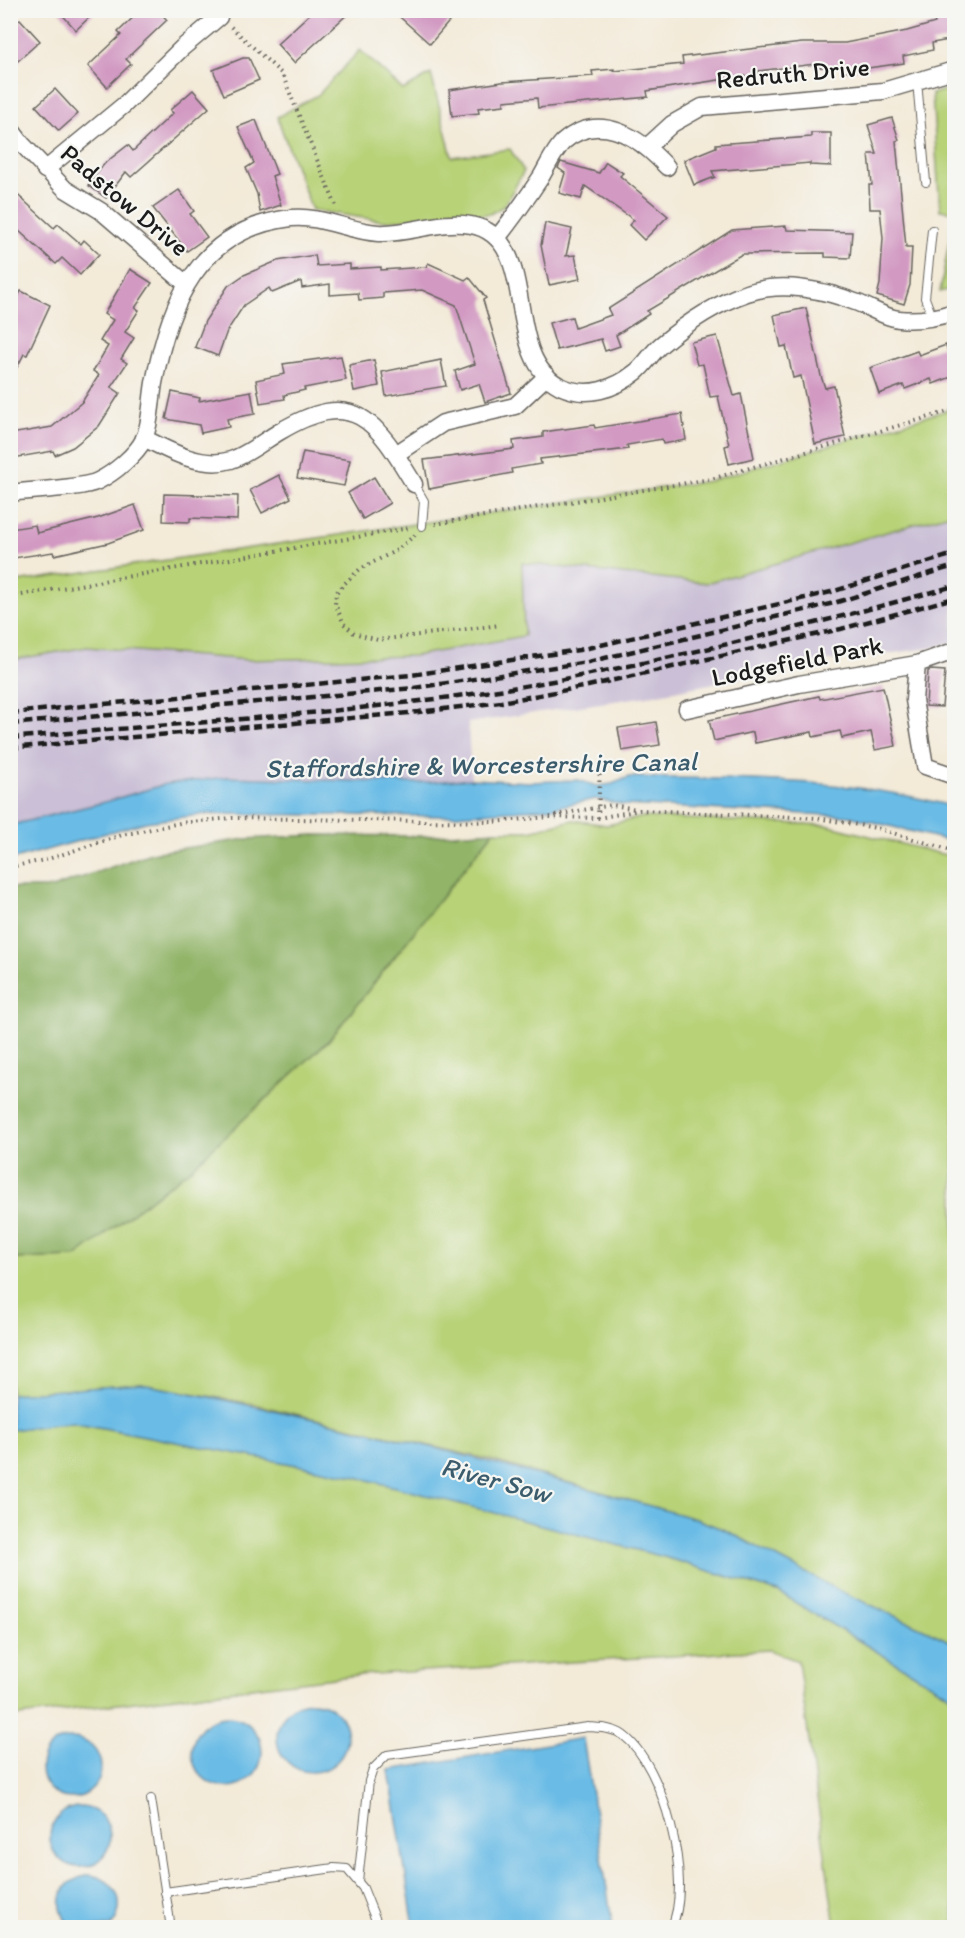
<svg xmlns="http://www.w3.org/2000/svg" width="965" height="1938" viewBox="0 0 965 1938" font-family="Itim,sans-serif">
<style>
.industrial{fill:#cabfd6}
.green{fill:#b7d277;stroke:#6a774a;stroke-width:1.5}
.forest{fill:#91b468;stroke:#566842;stroke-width:1.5}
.water{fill:#6abce6;stroke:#436c81;stroke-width:1.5}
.building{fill:#d29ac2}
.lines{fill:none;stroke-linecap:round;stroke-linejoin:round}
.lane-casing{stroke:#67645e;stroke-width:10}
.street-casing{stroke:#67645e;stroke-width:19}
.path{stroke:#67645e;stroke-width:4;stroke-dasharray:1.5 4.5;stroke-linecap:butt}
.lane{stroke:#fff;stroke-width:8}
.street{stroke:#fff;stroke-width:16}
.rail{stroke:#1c1c1c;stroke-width:4.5;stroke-dasharray:9 4.5;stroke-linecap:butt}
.path-bridge{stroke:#67645e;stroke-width:4;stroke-dasharray:1.5 4.5;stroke-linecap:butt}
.labels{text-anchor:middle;stroke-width:4.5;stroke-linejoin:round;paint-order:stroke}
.street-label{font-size:26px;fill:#1c1c1c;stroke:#f6f6f2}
.water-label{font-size:27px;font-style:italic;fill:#3b5c6d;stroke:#f6f6f2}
</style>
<rect width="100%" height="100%" fill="#f6f6f2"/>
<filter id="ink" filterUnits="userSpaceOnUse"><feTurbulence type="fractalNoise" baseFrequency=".0167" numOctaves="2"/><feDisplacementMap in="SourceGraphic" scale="12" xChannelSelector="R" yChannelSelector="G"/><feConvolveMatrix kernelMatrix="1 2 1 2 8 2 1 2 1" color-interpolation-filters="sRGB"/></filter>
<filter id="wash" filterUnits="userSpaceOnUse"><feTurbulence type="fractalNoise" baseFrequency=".008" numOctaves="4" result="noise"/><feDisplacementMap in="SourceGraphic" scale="24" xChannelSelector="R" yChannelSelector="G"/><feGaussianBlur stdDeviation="1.35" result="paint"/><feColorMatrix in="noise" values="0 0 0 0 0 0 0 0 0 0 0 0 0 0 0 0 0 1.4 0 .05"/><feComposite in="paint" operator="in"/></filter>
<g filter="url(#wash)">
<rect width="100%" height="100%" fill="#f3ead8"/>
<!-- industrial -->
<path class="industrial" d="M954 513V642L932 648 821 662 654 695 468 723 471 779 414 783 166 784 105 802 11 825V660L87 647 249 660 414 656 524 636 522 563 707 583Z"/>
<!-- green -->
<g class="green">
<path d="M360 50 403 90 431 74 452 157 510 149 524 171 504 206 490 214 383 221 312 210 277 117 318 95Z"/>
<path d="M954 87V212L940 210 932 94Z"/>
<path d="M954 215V288L940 292Z"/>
<path d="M954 408V513L707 583 522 563 524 636 414 656 249 660 87 647 11 660 10 583 709 481Z"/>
<path d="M643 817 826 825 954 857V1643L840 1591 727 1531 699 1520 490 1460 253 1404 141 1384 11 1394 10 1259 75 1257 189 1170 329 1040 494 831H530L573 820 607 825Z"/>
<path d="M71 1422 349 1475 664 1557 778 1592 954 1698V1927H835L798 1661 769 1650 359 1675 11 1717 10 1430Z"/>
</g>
<!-- forest -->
<path class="forest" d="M494 831 329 1040 189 1170 75 1257 11 1259V888H52L151 853 246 839 314 835 423 836Z"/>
<!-- water -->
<g class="water">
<path d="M228 777 414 783 471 779 530 782 578 780 597 786 612 784 629 777C738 780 849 777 954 807V842L849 816 624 805 596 799 552 808 442 816 206 814 146 822 11 860V825L105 802 166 784Z"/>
<path d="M141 1384C330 1418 515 1467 699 1520L727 1531 840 1591 954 1643V1698L778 1592 664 1557 349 1475 72 1422 11 1430V1394Z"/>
<circle cx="312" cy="1737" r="35"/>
<circle cx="227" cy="1752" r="35"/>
<path d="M583 1738 613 1927H414L389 1770Z"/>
<circle cx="71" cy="1768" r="30"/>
<circle cx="80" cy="1837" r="30"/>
<path d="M89 1875C117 1878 129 1907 110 1927H70C53 1904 59 1881 89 1875Z"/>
</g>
<g id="blocks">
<!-- building -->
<g class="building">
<path d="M58 10H97L76 30Z"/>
<path d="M141 10H158L167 20 126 59 131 64 107 87 88 66 121 35 118 32Z"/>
<path d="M314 10H352L294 63 277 44Z"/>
<path d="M392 10H459L430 44Z"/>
<path d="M954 14V39L932 43 933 50 903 56 904 63 846 71 845 67H815V64L758 71V74L647 91 648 97 538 108 537 98 504 101V105L478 108 479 113 452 116 449 90 502 82 593 76 592 71 614 69V71L683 64 682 57 802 43H845L907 31 935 23 934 18Z"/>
<path d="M20 19 40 41 10 68V28Z"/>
<path d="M243 58H249L259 80 224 95 213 70Z"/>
<path d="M55 89 78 114 59 131 36 106Z"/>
<path d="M193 90 209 108 131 177 126 172 106 198 88 185 105 163 128 145 133 151 173 113 170 110Z"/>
<path d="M892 118 899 140 896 141 906 247H912L910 285 904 304 877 296 880 284 883 238 880 209H870L869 185H872L869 154H877L868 125Z"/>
<path d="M256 120 277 174 272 176 281 205 260 212 257 194 246 168 254 163 238 127Z"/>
<path d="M811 133H831V166L810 165V163L712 171 715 177 694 185 684 160 716 147V144L811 137Z"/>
<path d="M561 162 599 173 606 162 623 173 620 176 668 216 644 240 629 225 634 220 585 186 581 199 559 193 565 173 558 168Z"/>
<path d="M10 188 54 228 58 224 81 244 84 240 99 254 80 275 62 258 56 264 10 223Z"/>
<path d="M179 190 194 211 190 214 207 237 187 251 153 208Z"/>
<path d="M545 223 572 229 566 256 575 255 580 279 549 285 541 245Z"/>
<path d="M786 226 787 230 852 232 850 258 825 257V253L742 254 647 311 649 314 616 335 620 346 605 351 601 339 557 350 549 323 572 317 575 328 611 315 608 309 732 230Z"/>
<path d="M315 255 317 266 350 264V269L381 267V270L426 267 428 263 465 280 469 277 486 298 483 300 511 393 485 402 479 384 460 390 455 371 475 364 456 305 422 290 383 293V298L359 300 358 293 330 295V284L302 288 301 281 272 293 269 288 244 305 227 331 218 356 195 347 205 321 228 286 244 275 277 261Z"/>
<path d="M130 269 152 283 135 308 139 310 125 332 134 338 121 359 127 363 111 387 120 393 99 426 73 447 55 455 53 451 13 458 10 434 52 427 82 402 99 375 93 371 108 346 100 341 113 320 104 314Z"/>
<path d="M21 291 50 305 27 355 24 354 10 381V328L16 316 10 313Z"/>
<path d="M806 308 821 376 825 388 834 386 845 437 815 444 801 376 793 378 786 346 781 347 774 315Z"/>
<path d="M717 336 734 396 741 394 754 458 729 464 725 446 729 445 718 396 710 397 703 364 697 365 691 342Z"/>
<path d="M946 345 948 352 954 349V376L933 384 931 379 905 389 903 385 879 394 870 368 917 351 919 355Z"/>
<path d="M341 356 346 380 304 388 305 390 284 395 285 399 260 403 256 380 285 374 283 364Z"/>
<path d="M374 360 379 386 354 391 349 365Z"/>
<path d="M441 360 446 386 386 396 382 372Z"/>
<path d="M251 391 255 414 227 419 229 427 201 433 199 425 166 419 172 392 200 398 199 401Z"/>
<path d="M682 414 686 440 663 444 662 439 627 445 628 449 540 459 541 464 511 469 512 473 429 489 424 460 514 449 513 441 543 437V432L594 425 595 428Z"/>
<path d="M303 452 350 460 344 486 297 478Z"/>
<path d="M279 475 291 498 262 513 250 490Z"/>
<path d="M374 477 390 503 363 519 348 493Z"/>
<path d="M164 494 238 496 237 520 190 518V522L163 521Z"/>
<path d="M135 505 144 530 108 543 54 555 53 552 14 558 10 529 35 525 37 533 98 518Z"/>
<path d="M931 670 945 671 942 707 926 706 928 671Z"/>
<path d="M883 687 896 746 875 750 871 732 842 738 840 731 813 737 812 732 755 743 753 732 714 741 709 720 819 696 820 699Z"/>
<path d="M656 722 660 745 622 751 618 728Z"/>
</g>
</g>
</g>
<g filter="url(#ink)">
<use href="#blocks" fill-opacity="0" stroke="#67645e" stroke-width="1.5"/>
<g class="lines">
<defs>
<g id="lane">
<path d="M917 81 926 182"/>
<path d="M932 230 925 298 933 319"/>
<path d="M414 484 424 501 422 526"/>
<path d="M151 1799 171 1928"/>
<path d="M358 1881 369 1781 373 1769 387 1755 588 1727C600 1728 613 1728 623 1735 664 1765 694 1883 671 1928"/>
<path d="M165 1892 334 1868 347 1869 363 1888 379 1928"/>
</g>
<g id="street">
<path d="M10 128 22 144 65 189 101 211 185 283"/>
<path d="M648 146 672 124 702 107 883 91 954 70"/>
<path d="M45 170 124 105 182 48 219 17 215 10"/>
<path d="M497 238C513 218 527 198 541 177 547 167 554 151 563 142 600 110 640 138 667 167"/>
<path d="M144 438C169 451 202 469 231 460 247 455 264 441 279 432 354 387 375 419 414 484"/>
<path d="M396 454 443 423 515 406 547 376"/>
<path d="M10 493C31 490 82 489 98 481 114 473 136 455 144 439 151 423 151 400 154 383 169 303 198 229 291 218 321 215 348 231 378 233 408 235 441 219 471 225 542 238 500 356 560 386 587 399 615 389 636 372 646 364 652 352 662 344 688 322 715 304 747 293 782 281 825 290 858 303 871 308 886 318 899 319 918 321 936 318 954 312"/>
<path d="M954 651 917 664 914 700 925 766 954 776"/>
<path d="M687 709 799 684 917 664"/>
</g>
</defs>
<!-- lane casing -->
<use href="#lane" class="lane-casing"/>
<!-- street casing -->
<use href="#street" class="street-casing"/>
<!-- path -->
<g class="path">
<path d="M231 27 282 74 336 206"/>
<path d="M435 524 711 479 954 410"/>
<path d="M415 535 397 550 360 569 343 585 336 593 335 604 344 624 354 633 378 640 500 625"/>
<path d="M10 597 409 528"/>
<path d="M555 815 612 805 636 809"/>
<path d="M10 867 45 860 122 835 180 823 232 818 492 822 549 817 598 818 640 810 817 818 876 828 954 851"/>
</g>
<!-- lane -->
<use href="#lane" class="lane"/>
<!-- street -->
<use href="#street" class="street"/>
<!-- rail -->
<g class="rail">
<path d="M10 713 411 675 579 650 831 592 954 554"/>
<path d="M10 724 414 688 588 662 834 603 954 566"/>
<path d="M10 738C202 721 396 712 585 675 709 650 833 620 954 586"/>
<path d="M10 748 419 712 501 702 588 686 841 629 954 598"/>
</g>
<!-- path-bridge -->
<path class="path-bridge" d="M598 818 600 765"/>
</g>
</g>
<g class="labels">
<!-- street labels -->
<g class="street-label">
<text transform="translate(793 73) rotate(-5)" y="9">Redruth Drive</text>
<text transform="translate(125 200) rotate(40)" y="9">Padstow Drive</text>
<text transform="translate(797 661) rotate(-11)" y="9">Lodgefield Park</text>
</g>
<!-- water labels -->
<g class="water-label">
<text transform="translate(481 765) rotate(-1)" y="9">Staffordshire &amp; Worcestershire Canal</text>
<text transform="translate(496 1480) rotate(15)" y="9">River Sow</text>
</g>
</g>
<!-- margin -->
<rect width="965" height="1938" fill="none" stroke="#f6f6f2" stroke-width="36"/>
</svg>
